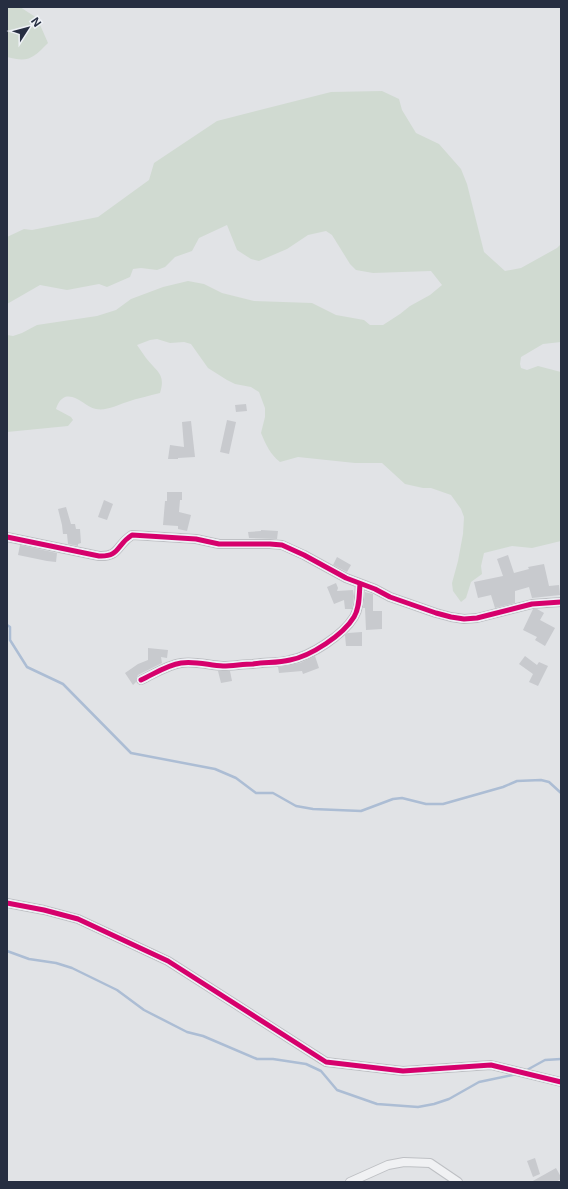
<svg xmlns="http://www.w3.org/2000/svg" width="568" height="1189" viewBox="0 0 568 1189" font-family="Inter,sans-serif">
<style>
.green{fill:#d0dad1}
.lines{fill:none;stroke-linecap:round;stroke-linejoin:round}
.stream{stroke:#acbdd4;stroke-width:2.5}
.building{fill:#c8cace}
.minor-casing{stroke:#bec0c4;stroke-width:10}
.minor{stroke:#f0f1f3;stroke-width:8}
.cycleway-casing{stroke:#eef1f6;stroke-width:8}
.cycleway{stroke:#d6006c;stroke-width:5}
</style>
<rect width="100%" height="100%" fill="#e1e3e6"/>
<!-- green -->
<g class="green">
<path d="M7 7H20L37 18 48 43C33 58 29 63 7 57Z"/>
<path d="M382 91 399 99 402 110 416 133 439 144 461 169 467 184 484 252 505 271 521 268 557 248 561 244V342L543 344 521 357 520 364 521 368 527 370 538 366 561 372V541L532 548 512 546 484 553 481 566 482 574 471 582 466 598 461 602 453 591 452 583 458 561 463 534 464 517 461 509 451 495 431 488H423L405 484 382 463H355L298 457 280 462C270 454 266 445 261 433L265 417V408L259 392 251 387 235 384 227 380 208 368 191 344 184 342 170 343 157 339 150 340 137 345C140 349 143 354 146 358 157 372 166 374 160 393 149 396 138 398 127 402 117 405 107 411 96 409 85 407 77 394 65 397 60 399 57 405 56 409L71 417 73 420 68 426 7 432V335L13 336 22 333 37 325 97 316 116 310 131 299 163 287 188 281 204 284 222 293 254 301 312 303 336 315 364 320 370 325H383L400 314 410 306 430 295 442 285 431 271 373 273 356 270 350 264 332 235 326 231 308 235 287 249 259 261 251 259 237 250 227 225 199 238 192 251 175 257 165 267 157 270 141 268 133 269 130 277 107 287 99 284 67 290 40 285 7 304V237L24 229 32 230 98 217 149 180 154 163 217 121 331 92Z"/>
</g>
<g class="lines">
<!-- stream -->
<g class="stream">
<path d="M7 625 10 627V640L27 667 63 684 131 753 215 769 236 778 256 793H273L296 806 313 809 361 811 393 799 402 798 426 804H443L503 787 517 781 541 780 549 782 561 793"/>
<path d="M7 951 29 959 56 963 72 968 117 990 144 1010 187 1032 203 1036 257 1059H273L306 1064 321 1071 337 1090 377 1104 418 1107 434 1104 449 1099 479 1082 517 1074"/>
<path d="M525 1071 545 1060 561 1059"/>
</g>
</g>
<!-- building -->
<g class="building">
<path d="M246 404 247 411 236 412 235 405Z"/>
<path d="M227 420 236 422 229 454 220 452Z"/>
<path d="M191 421 195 457 178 458V459H168L170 445 184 447 182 422Z"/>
<path d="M167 492H182V500H180L179 512 191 515 187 531 178 529V526L163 525 165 501H167Z"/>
<path d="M104 500 113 504 107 520 98 517Z"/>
<path d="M66 507 71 524H75L76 529H80L81 543 78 544V546L68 544 67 534H63L62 525 58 509Z"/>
<path d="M261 530 278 531 277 539 249 538 248 532 261 531Z"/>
<path d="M20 545 57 553 56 562 47 561 18 555Z"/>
<path d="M508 555 514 573 529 569 528 567 544 564 549 586 559 585 560 595 532 598 529 587 515 591V603L495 608 491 595 478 598 474 582 503 576 497 559Z"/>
<path d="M337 557 351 565 347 572 333 565Z"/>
<path d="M336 583 338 588 337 591 353 590 354 596 352 609H345L344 600 334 604 327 587Z"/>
<path d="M365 592 373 594V611H382V629L366 630 365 608H363Z"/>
<path d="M533 609H537L544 613 540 620 555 628 545 646 535 640 537 637 523 630Z"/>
<path d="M362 632V646H346L345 635 348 633Z"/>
<path d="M148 648 168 650 167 658 161 657 162 663 138 675 136 679V682L133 685 125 673 138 664 148 660Z"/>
<path d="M315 656 319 668 303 674 302 671 279 673 278 667 300 663Z"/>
<path d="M525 656 537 665 539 662 548 666 538 686 529 682 533 674 519 664Z"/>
<path d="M218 671H230L232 681 221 683Z"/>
<path d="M535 1158 540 1174 533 1177 527 1161Z"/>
<path d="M556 1168 561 1177V1179L556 1182H531Z"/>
</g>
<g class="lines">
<defs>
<g id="minor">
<path d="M7 537 99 556C120 557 116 545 132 535L196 539 219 544H270L282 545 304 555 346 578 375 589 390 597 436 613 451 617 464 619 477 618 532 604 561 602"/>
<path d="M141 680C154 674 167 665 181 663 195 661 208 665 223 666 233 666 243 664 253 664 265 662 278 663 290 660 311 656 343 635 354 617 360 607 359 595 360 584"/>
<path d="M7 903 44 910 78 919 168 961 326 1062 403 1071 491 1065 561 1082"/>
<path d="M350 1182 388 1165 404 1162 430 1163 458 1182"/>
</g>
</defs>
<!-- minor casing -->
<use href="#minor" class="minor-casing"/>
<!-- minor -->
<use href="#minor" class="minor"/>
<defs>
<g id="cycleway">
<path d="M7 537 99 556C120 557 116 545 132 535L196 539 219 544H270L282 545 304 555 346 578 375 589 390 597 436 613 451 617 464 619 477 618 532 604 561 602"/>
<path d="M141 680C154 674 167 665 181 663 195 661 208 665 223 666 233 666 243 664 253 664 265 662 278 663 290 660 311 656 343 635 354 617 360 607 359 595 360 584"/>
<path d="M7 903 44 910 78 919 168 961 326 1062 403 1071 491 1065 561 1082"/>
</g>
</defs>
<!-- cycleway casing -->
<use href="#cycleway" class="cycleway-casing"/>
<!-- cycleway -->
<use href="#cycleway" class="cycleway"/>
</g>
<!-- border -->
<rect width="568" height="1189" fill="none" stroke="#262e41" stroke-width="16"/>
<!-- north arrow -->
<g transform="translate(28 28) rotate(54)" stroke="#eef1f6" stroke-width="3" paint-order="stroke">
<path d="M0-3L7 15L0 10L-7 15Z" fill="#262e41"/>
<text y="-6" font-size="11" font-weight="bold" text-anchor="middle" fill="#262e41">N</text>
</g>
</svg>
